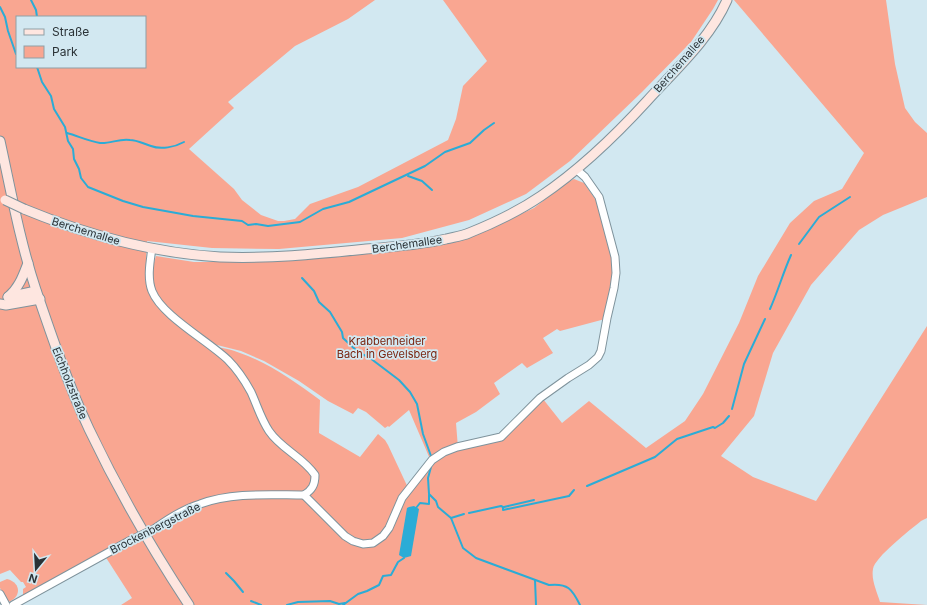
<svg xmlns="http://www.w3.org/2000/svg" width="927" height="605" viewBox="0 0 927 605" font-family="Inter,sans-serif">
<style>
.green{fill:#f9a691;fill-rule:evenodd}
.water{fill:#2bacd6}
.lines{fill:none;stroke-linecap:round;stroke-linejoin:round}
.stream{stroke:#2bacd6;stroke-width:2}
.street-casing{stroke:#7f939c;stroke-width:9}
.secondary-casing{stroke:#7f939c;stroke-width:11}
.street{stroke:#fff;stroke-width:7}
.secondary{stroke:#fee6e0;stroke-width:9}
.street-bridge-casing{stroke:#7f939c;stroke-width:9;stroke-linecap:butt}
.secondary-bridge-casing{stroke:#7f939c;stroke-width:11;stroke-linecap:butt}
.street-bridge{stroke:#fff;stroke-width:7}
.secondary-bridge{stroke:#fee6e0;stroke-width:9}
.labels{text-anchor:middle;stroke-width:3.5;stroke-linejoin:round;paint-order:stroke}
.street-label{font-size:11px;fill:#2a3236;stroke:#d2e8f1}
.park-label{font-size:11px;fill:#7a2510;stroke:#d2e8f1}
</style>
<rect width="100%" height="100%" fill="#d2e8f1"/>
<!-- green -->
<g class="green">
<path d="M0 0H375L348 19 295 46 228 102 234 108 189 149 234 189 242 200 261 215 278 221H284L295 219 310 204 358 187 448 140 456 119 463 86 487 61 443 0H718L713 9 691 42 642 92 570 161 526 194 469 220 402 238 279 249 212 248 147 241 145 281 152 286V269L156 256 194 262H258L334 257 422 248 471 237 534 208 566 183 574 179 584 183 600 206 611 243 615 273 605 319 560 331 557 329 543 338 553 353 527 368 522 363 494 383 500 394 476 412 456 423 458 448 501 438 543 399 562 423 589 401 646 448 685 421 703 394 739 323 758 276 790 223 814 201 842 189 864 153 734 0H886L895 64 905 108 915 122 927 133V197L883 215 859 230 811 285 773 353 754 416 721 456 753 477 816 501 927 326V518L921 521C910 530 875 557 873 569 871 580 877 592 880 602L927 605H121L132 598 103 553 23 597V589L26 587 23 582H21L10 570 0 574ZM17 17H145V67H17ZM213 344 241 351 264 361 299 381 328 401 353 414 358 408 366 412 385 428 388 426 389 427 409 410 430 459 433 455 434 460 410 492 388 445 385 440 378 434 360 457 319 433 320 400C295 382 269 363 240 353 231 349 221 348 212 346Z"/>
<path d="M7 579C22 583 21 598 8 602L0 588V582Z"/>
</g>
<!-- water -->
<path class="water" d="M414 506 419 509 411 556 404 558 399 555 407 508 409 507Z"/>
<g class="lines">
<!-- stream -->
<g class="stream">
<path d="M31 0 36 10 37 17"/>
<path d="M0 7 5 17 8 31 16 54"/>
<path d="M37 67 42 82 51 96 54 109 65 127 68 141 73 149 74 159 79 169 81 178 88 187 123 201 143 207 193 216 242 221 248 225 256 224 268 226 300 222 323 209 349 202 425 166 445 152 470 143 484 130 494 123"/>
<path d="M67 133C78 136 88 141 100 143 110 144 120 138 130 140 137 140 144 144 151 146 161 150 175 147 184 142"/>
<path d="M408 176 422 181 432 190"/>
<path d="M799 244 819 217 850 197"/>
<path d="M302 278 314 291 319 302 330 312 342 332 343 338 358 352 370 358 399 380 410 392 417 404 423 434 431 456"/>
<path d="M770 309C778 291 783 273 791 255"/>
<path d="M732 409 744 364 765 319"/>
<path d="M431 467 428 478 429 494 436 501 438 507 451 518 463 548 476 558 549 585C568 583 572 589 580 605"/>
<path d="M587 486 655 457 677 439 713 427 715 428 723 423 729 416"/>
<path d="M504 507 534 500"/>
<path d="M416 508 420 503 429 504V495"/>
<path d="M469 513 501 506 503 507V510L569 496 574 490"/>
<path d="M451 518 464 514"/>
<path d="M226 573 234 581 243 592"/>
<path d="M535 580 536 605"/>
<path d="M251 601 261 605"/>
<path d="M287 605 298 602 330 601 339 604 345 603"/>
<path d="M343 605 358 594 367 591 379 585 383 576 391 575 398 562 404 558"/>
</g>
<defs>
<g id="street">
<path d="M152 248C150 262 147 278 152 291 162 316 207 340 228 360 237 369 245 381 251 392 257 405 261 419 269 431 281 449 303 457 315 475 315 485 312 490 304 495 270 495 232 492 200 504 183 509 168 519 154 529"/>
<path d="M304 495 345 536 353 541 363 544 373 543 383 536 389 528 402 498 432 460 444 452 457 447 501 437 540 398 568 378 589 365 598 357 601 351 607 318 614 288 616 273 615 257 599 197 585 177 577 170"/>
<path d="M0 594 6 605"/>
<path d="M13 605 129 541"/>
</g>
<g id="secondary">
<path d="M0 141C11 191 20 242 36 290 52 337 68 384 89 429 118 490 152 549 189 605"/>
<path d="M24 209C87 235 152 253 220 257 269 259 317 254 366 249 393 247 419 245 446 239 454 237 462 236 469 233 494 223 519 211 541 196 581 169 615 136 647 101 675 70 710 39 727 0"/>
<path d="M8 297C19 288 23 276 28 263"/>
<path d="M8 297 36 291"/>
<path d="M0 304 6 305 40 299"/>
</g>
</defs>
<!-- street casing -->
<use href="#street" class="street-casing"/>
<!-- secondary casing -->
<use href="#secondary" class="secondary-casing"/>
<!-- street -->
<use href="#street" class="street"/>
<!-- secondary -->
<use href="#secondary" class="secondary"/>
<defs>
<path id="street-bridge" d="M129 541 154 529"/>
<path id="secondary-bridge" d="M5 200 24 209"/>
</defs>
<!-- street-bridge casing -->
<use href="#street-bridge" class="street-bridge-casing"/>
<!-- secondary-bridge casing -->
<use href="#secondary-bridge" class="secondary-bridge-casing"/>
<!-- street-bridge -->
<use href="#street-bridge" class="street-bridge"/>
<!-- secondary-bridge -->
<use href="#secondary-bridge" class="secondary-bridge"/>
</g>
<g class="labels">
<!-- street labels -->
<g class="street-label">
<text transform="translate(679 64) rotate(-49)" y="4">Berchemallee</text>
<text transform="translate(86 231) rotate(17)" y="4">Berchemallee</text>
<text transform="translate(407 244) rotate(-8)" y="4">Berchemallee</text>
<text transform="translate(70 383) rotate(68)" y="4">Eichholzstraße</text>
<text transform="translate(155 528) rotate(-27)" y="4">Brockenbergstraße</text>
</g>
<!-- park labels -->
<g class="park-label">
<text x="387" y="345">Krabbenheider<tspan x="387" dy="13">Bach in Gevelsberg</tspan></text>
</g>
</g>
<!-- legend -->
<rect x="16" y="16" width="130" height="52" fill="#d2e8f1" stroke="#8f9fa6"/>
<rect x="24" y="29" width="20" height="6" fill="#fee6e0" stroke="#8f9fa6"/>
<text x="52" y="36" font-size="12" fill="#2a3236">Straße</text>
<rect x="24" y="46" width="20" height="12" fill="#f9a691" stroke="#8f9fa6"/>
<text x="52" y="56" font-size="12" fill="#2a3236">Park</text>
<!-- north arrow -->
<g transform="translate(36 569) rotate(198)" stroke="#d2e8f1" stroke-width="3" paint-order="stroke">
<path d="M0-3L7 15L0 10L-7 15Z" fill="#2a3236"/>
<text y="-6" font-size="11" font-weight="bold" text-anchor="middle" fill="#2a3236">N</text>
</g>
</svg>
